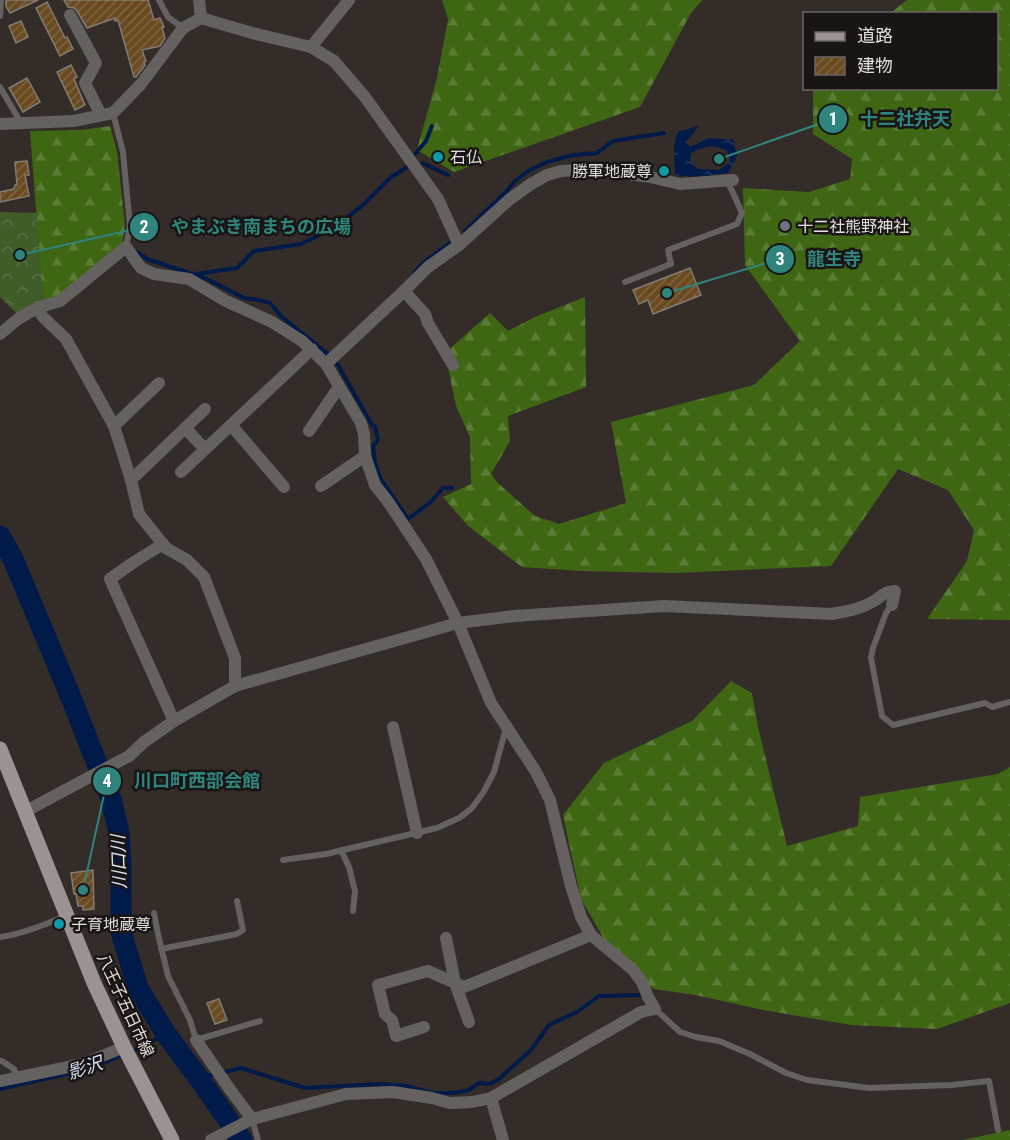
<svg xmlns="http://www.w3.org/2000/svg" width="1010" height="1140" viewBox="0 0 1010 1140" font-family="'Roboto Condensed','Noto Sans JP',sans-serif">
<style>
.forest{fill:url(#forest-firs)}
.park{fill:url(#park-crowns)}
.water{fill:url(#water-ripples);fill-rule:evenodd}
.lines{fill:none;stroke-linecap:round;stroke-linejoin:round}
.stream{stroke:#001a4a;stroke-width:4}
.river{stroke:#001a4a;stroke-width:21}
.building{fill:url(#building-hatch);stroke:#827c75;stroke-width:1.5}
.service{stroke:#656160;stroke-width:6}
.minor{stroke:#656160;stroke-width:12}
.primary{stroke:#9b9391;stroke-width:15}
.culture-dot{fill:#0f9aa8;stroke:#191514;stroke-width:2}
.worship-dot{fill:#6b7280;stroke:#191514;stroke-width:2}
.labels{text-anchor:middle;stroke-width:5;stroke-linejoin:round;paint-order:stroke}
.poi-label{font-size:16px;fill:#e2dddb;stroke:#191514;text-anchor:start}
.street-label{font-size:16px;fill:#e2dddb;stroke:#191514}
.water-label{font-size:18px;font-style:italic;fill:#d5e2f5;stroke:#191514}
.leader{fill:none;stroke:#2f857e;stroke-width:2}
.callout-dot{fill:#2f857e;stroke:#191514;stroke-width:2}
.mark-label{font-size:18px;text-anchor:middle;font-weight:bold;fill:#fff}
.callout-label{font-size:18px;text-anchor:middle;font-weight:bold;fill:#2f857e;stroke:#191514;stroke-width:5;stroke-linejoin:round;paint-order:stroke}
</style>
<defs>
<pattern id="forest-firs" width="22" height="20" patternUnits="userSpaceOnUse" patternTransform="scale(1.5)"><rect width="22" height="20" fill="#3f6713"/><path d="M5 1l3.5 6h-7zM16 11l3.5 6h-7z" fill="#5a7c35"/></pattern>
<pattern id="park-crowns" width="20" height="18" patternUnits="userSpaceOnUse" patternTransform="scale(1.5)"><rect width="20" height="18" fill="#405c28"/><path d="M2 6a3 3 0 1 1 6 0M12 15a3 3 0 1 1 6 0" fill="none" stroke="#5b7347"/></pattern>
<pattern id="water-ripples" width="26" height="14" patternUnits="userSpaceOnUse" patternTransform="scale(1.5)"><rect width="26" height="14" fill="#001a4a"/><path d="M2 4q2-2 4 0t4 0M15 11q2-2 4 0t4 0" fill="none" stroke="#253b64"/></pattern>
<pattern id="building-hatch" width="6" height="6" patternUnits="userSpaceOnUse" patternTransform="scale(1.5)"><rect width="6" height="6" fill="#6a4a20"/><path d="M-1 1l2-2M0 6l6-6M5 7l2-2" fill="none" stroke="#7f6440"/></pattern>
</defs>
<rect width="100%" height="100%" fill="#332c29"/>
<!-- forest -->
<g class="forest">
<path d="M442 0H702L691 13 640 107 454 172 417 150 437 78 448 19Z"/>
<path d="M907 0H1010V620L927 619 967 561 974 530 948 490 898 469 831 566 676 573 582 571 522 567 468 526 443 497 471 484 470 437 456 406 445 353 490 313 508 331 535 317 585 297 586 387 508 416 510 441 491 474 498 483 535 516 559 524 626 503 611 422 754 385 800 341 745 265 743 188 809 192 850 179 852 159 813 134V89L996 88V14L888 13 893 11Z"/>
<path d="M110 126 117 151 125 226 121 249 57 300 43 301 30 131 82 130Z"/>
<path d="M731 681 752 693 758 727 787 846 858 826 860 797 998 774 1010 767V1003L937 1029 851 1025 763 1010 695 995 654 989 617 961 581 899 563 815 604 763 692 721Z"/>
<path d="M1010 1130V1140H963Z"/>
</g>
<!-- park -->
<path class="park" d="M0 212 37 213 43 301 33 303 17 314 0 297Z"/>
<!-- water -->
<path class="water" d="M699 126 686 142 690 147 709 138 733 140 737 156 728 173 696 177 675 175 674 147 677 132ZM712 146 726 150 730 158 729 163 718 170 698 169 690 162 691 153 699 149Z"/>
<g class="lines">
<!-- stream -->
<g class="stream">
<path d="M415 154 426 141 432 126"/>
<path d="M422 163 448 175"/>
<path d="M465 231 505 193 515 181 528 171 547 162 573 155 597 153 613 141 664 133"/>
<path d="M137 252 147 259 207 279 244 298 259 300 270 303 282 317 328 354 338 365 372 425 375 426 378 440 373 446 375 462 380 478 408 519 431 502 443 488H452"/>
<path d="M414 273 424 262 450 243"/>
<path d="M196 274 237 268 254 251 301 244 336 227 365 203 390 178 407 167"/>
<path d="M130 1053 166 1034"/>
<path d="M225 1072 241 1068 305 1088 380 1084 406 1086 432 1093H453L469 1090 479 1083 490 1084 499 1079 531 1050 549 1025 577 1012 599 996 641 995"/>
<path d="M197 1075H213"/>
<path d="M0 1089 89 1069 123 1055"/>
</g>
<!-- river -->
<path class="river" d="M0 536 13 559 70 695 111 799 119 832 121 866V932L138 988 166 1034 203 1084 242 1140"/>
</g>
<!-- building -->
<g class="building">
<path d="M6 0H38L10 13 6 6Z"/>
<path d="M64 0H148L154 20 160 18 164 27 162 28 165 38 160 46 142 50 146 61 144 62 145 65 136 77H134L118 20 115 21V18L87 28 77 11 74 8 68 7Z"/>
<path d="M47 2 65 38 67 37 73 49 60 56 36 8Z"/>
<path d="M21 21 28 37 16 43 9 26Z"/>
<path d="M71 65 77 77 74 79 85 105 75 110 57 72Z"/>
<path d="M27 78 40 102 23 112 9 88Z"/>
<path d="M27 161 29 175H25L29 196 0 202V192L14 189 15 185H17L15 162Z"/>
<path d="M690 268 701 295 653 314 648 300 639 304 633 290Z"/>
<path d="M93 870 94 909 83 910V906H78L76 894H74L71 873Z"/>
<path d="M219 999 227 1020 215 1024 207 1003Z"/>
</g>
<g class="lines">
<!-- service -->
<g class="service">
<path d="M159 0 168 17 183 28"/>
<path d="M0 16 1 0"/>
<path d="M0 87 21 123"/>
<path d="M113 113 123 152 130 226 126 247"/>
<path d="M625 282 671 264 668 250 737 224 742 213 728 182"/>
<path d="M892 605 886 613 873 648 871 658 882 716 893 725 985 703 992 707 1010 702"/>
<path d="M341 850 349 867 355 891 353 911"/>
<path d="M283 860 326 854 437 828 459 818 471 809 483 793 494 772 506 728"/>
<path d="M154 913 158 934 168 976 190 1020 196 1040 260 1021"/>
<path d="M0 937C23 934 45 924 66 916"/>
<path d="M161 949 237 934 243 930 237 901"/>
<path d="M655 1009 680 1032 696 1037 719 1041 750 1054 786 1073 807 1080 869 1088 951 1085 989 1081 998 1130"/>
<path d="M0 1061H2L14 1069 17 1077"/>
<path d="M252 1119 258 1140"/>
</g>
<!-- minor -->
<g class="minor">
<path d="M199 0 201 18"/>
<path d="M70 15 96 63 85 83 101 115"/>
<path d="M311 47 349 0"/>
<path d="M0 124 73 121 113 113 141 84 183 28 201 18 252 33 311 47 334 61 365 97 438 199 459 245"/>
<path d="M404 291 425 314 428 323 453 365"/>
<path d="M37 308 43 317 66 339 114 426 131 480 139 514 166 548 187 560 204 577 235 658V686"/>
<path d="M0 334 18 319 37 308 60 301 126 247 141 268 154 274 189 279 226 301 272 322 302 341 326 364 361 423 364 434 365 456 375 485 389 503 426 559 458 623 491 703 536 772 550 800 571 886 581 917 591 935 633 970 642 982 648 997 655 1009 641 1012 491 1098 472 1102 450 1103 432 1098 393 1092 346 1094 252 1119 211 1140"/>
<path d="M326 364 404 291 428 267 459 245 510 199 531 184 547 175 561 171 578 170 613 172 650 177 680 184 733 180"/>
<path d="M231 425 284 487"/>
<path d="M114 426 159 383"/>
<path d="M185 428 205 449"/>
<path d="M309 431 339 387"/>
<path d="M181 472 312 349"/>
<path d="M131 480 205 409"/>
<path d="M321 486 365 456"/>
<path d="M163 544 134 562 110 579 174 721"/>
<path d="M393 727 417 833"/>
<path d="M26 811 129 756 144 742 174 721 235 686 458 623 514 616 664 606 832 614C847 611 861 609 874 601 884 595 881 593 895 591L892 605"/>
<path d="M446 938 455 983 469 1022"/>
<path d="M424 1027 396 1036 392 1020 385 1014 378 985 428 971 464 987 591 935"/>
<path d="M196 1040 231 1091 252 1119"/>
<path d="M0 1081 83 1064 124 1047"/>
<path d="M491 1098 503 1140"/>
</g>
<!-- primary -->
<path class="primary" d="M0 749 94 983 124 1047 172 1140"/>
</g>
<!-- markers -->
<g class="culture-dot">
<circle cx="438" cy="157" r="6"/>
<circle cx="664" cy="171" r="6"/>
<circle cx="59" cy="924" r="6"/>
</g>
<circle class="worship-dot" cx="785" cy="226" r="6"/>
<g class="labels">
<!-- poi labels -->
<g class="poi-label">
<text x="450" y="163">石仏</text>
<text x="652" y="177" text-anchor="end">勝軍地蔵尊</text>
<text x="797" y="232">十二社熊野神社</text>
<text x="71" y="930">子育地蔵尊</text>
</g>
<!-- street labels -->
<g class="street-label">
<text transform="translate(126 1005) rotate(65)" y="6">八王子五日市線</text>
</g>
<!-- water labels -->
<g class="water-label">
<text transform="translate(119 862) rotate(-92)" y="6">川口川</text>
<text transform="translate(85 1068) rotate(-18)" y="6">影沢</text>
</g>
</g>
<!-- callouts -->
<path class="leader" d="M719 159L833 119M20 255L144 227M667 293L780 259M83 890L107 781"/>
<g class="callout-dot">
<circle cx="719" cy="159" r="6"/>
<circle cx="20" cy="255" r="6"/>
<circle cx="667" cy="293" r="6"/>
<circle cx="83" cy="890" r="6"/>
<circle cx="833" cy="119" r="15"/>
<circle cx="144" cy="227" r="15"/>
<circle cx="780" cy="259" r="15"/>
<circle cx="107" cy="781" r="15"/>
</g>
<g class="mark-label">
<text x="833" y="125">1</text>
<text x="144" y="233">2</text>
<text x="780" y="265">3</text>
<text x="107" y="787">4</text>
</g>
<g class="callout-label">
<text x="905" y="125">十二社弁天</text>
<text x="261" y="233">やまぶき南まちの広場</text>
<text x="834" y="265">龍生寺</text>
<text x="197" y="787">川口町西部会館</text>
</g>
<!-- legend -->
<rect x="803" y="12" width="195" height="78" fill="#191514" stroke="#696564" stroke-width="1.5"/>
<rect x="815" y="32" width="30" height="9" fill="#9b9391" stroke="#696564" stroke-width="1.5"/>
<text x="857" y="42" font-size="18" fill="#e2dddb">道路</text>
<rect x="815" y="57" width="30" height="18" fill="url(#building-hatch)" stroke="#696564" stroke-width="1.5"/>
<text x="857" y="72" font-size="18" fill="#e2dddb">建物</text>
</svg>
